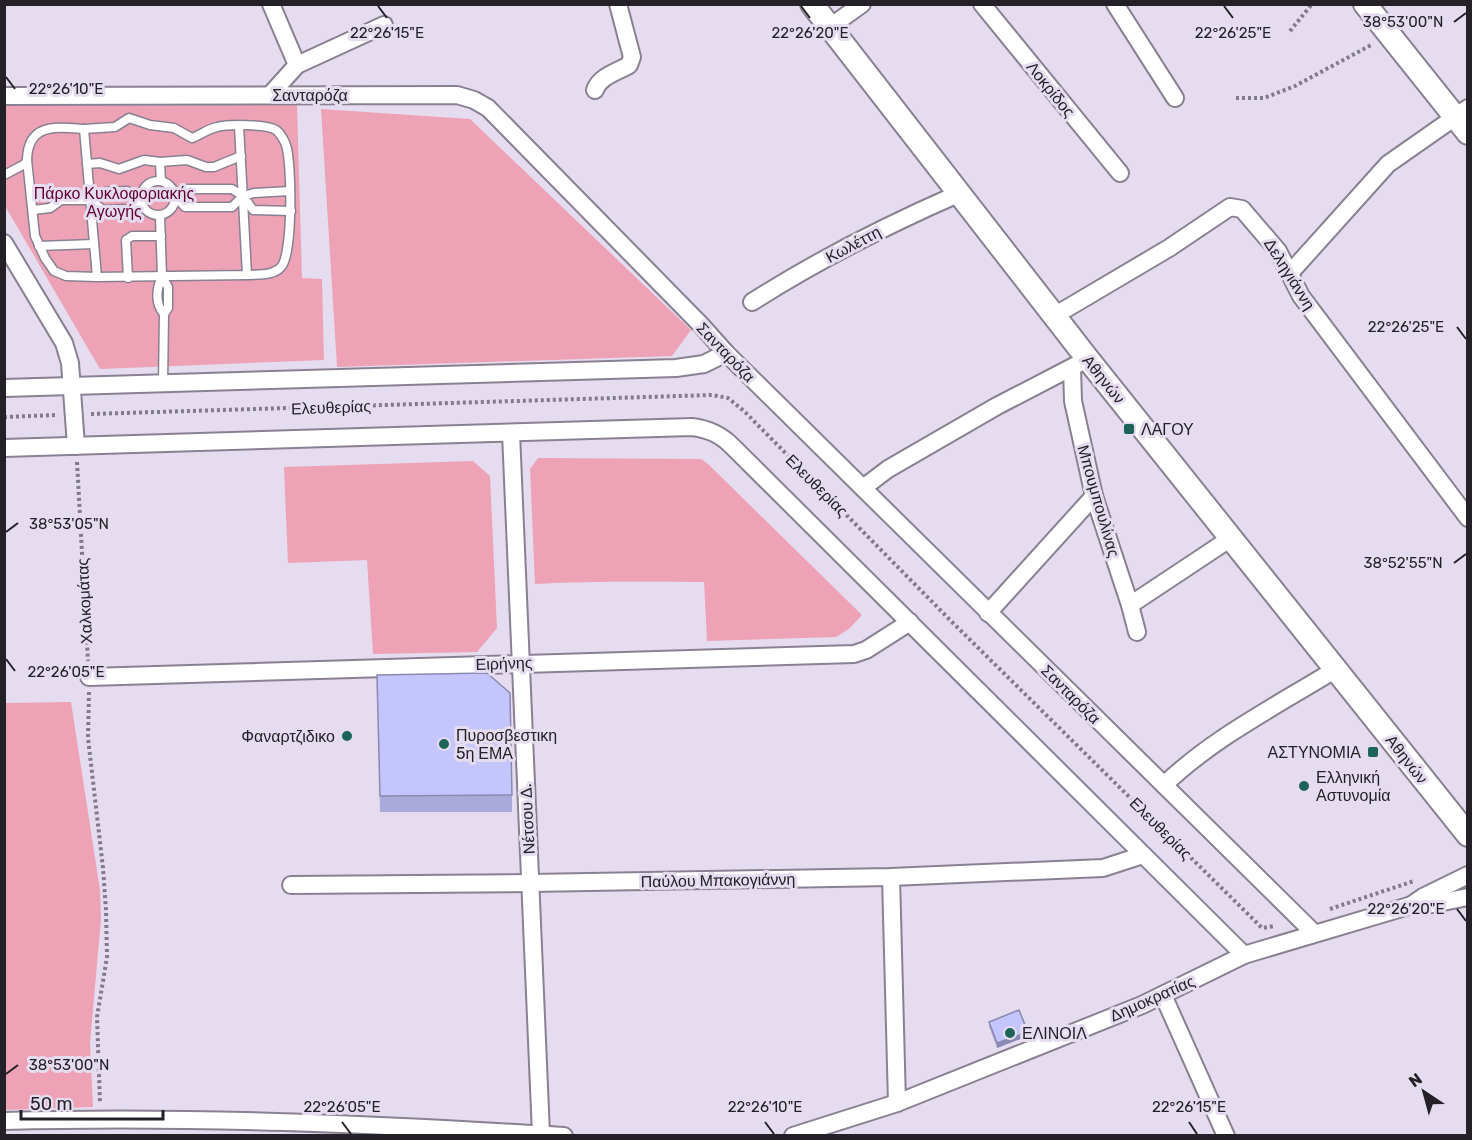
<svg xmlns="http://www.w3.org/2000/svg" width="1472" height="1140" viewBox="0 0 1472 1140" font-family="Rubik,sans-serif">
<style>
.green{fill:#eda2b6}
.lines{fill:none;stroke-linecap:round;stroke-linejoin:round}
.lane-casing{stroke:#898091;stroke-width:11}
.street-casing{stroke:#898091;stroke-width:20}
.secondary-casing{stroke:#898091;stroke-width:26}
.path{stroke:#817a87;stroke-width:4;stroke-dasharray:3 3;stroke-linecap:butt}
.lane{stroke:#fff;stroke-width:8}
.street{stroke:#fff;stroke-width:16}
.secondary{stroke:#fff;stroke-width:22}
.wall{fill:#a9a9da}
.shaded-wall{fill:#898ab1}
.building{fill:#c4c5fd;stroke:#898ab1;stroke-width:1.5}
.ticks{fill:none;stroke:#242027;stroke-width:2}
.poi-dot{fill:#1c6458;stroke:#e6dcef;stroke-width:2}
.labels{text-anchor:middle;stroke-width:6;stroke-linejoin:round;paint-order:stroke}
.street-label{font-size:16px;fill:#242027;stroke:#e6dcef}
.park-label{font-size:16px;fill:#5f002c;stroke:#e6dcef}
.poi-label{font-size:16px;fill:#242027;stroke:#e6dcef;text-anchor:start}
.ticks-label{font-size:15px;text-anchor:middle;fill:#242027;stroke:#e6dcef;stroke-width:6;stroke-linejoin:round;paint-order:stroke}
</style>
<rect width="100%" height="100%" fill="#e6dcef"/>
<!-- green -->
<g class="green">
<path d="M297 105 302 278 322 279 324 360 100 369 5 206 4 106Z"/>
<path d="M321 109 470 119 691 330 672 356 337 367Z"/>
<path d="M538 458 701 459 708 464 862 615 849 629 836 637 707 641 704 582C648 582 592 581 535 584L530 469Z"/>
<path d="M473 461 490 476 497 628 477 652 373 654 367 560 288 563 284 467Z"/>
<path d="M71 702 100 890 101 919 90 1043 93 1107 5 1110V703Z"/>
</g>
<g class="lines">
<defs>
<g id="lane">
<path d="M84 129 115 127 129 118 150 125 174 128 192 138C200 135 208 129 217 127 227 124 268 124 276 130 280 133 284 140 286 145 292 162 293 255 281 267 273 276 258 274 247 275"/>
<path d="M160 162 161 181"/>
<path d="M87 164 100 163 119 169 144 160 160 162 187 160 206 167H214L241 156"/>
<path d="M4 175 25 164 27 160"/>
<circle cx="158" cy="198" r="17"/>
<path d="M290 191 254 193 243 196 232 207H185L175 196 186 189H232L243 196 253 210 291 211"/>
<path d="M32 192H51L61 200"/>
<path d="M33 210 50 208 61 200H90L105 192 127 191 140 199 130 209 103 210 90 200"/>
<path d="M160 216 162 277 168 287V308L164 314 163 383"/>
<path d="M39 246 94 244"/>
<path d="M97 277 84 129C55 127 28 123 27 160L35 236 45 258 54 271 66 276 97 277 247 275 239 126"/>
<path d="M162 277C156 289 155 304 164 314"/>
<path d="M128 278 126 240 132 236H161"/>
</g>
<g id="street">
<path d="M982 4 1120 173"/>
<path d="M1115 4 1175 98"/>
<path d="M830 27 862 4"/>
<path d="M297 65 384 25"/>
<path d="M595 90C600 76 617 72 629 65L632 57 618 4"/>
<path d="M270 95 297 65 271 4"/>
<path d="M4 96 457 95 474 100 488 108 701 325 726 353 1314 933"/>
<path d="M4 243 64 343 70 363 76 446"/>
<path d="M1290 273 1388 164 1468 108"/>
<path d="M752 302C818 260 887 225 958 194"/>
<path d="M1054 316 1169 248 1230 207 1242 209 1278 251 1301 296 1468 518"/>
<path d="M1072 368 1073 401 1094 496 1130 605 1137 632"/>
<path d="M4 388 676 368 704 364 726 353"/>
<path d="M511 433 541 1134"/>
<path d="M4 448 692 427C708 429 720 434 732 446L1244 955"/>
<path d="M863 488 888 469 997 406 1078 364"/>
<path d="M1130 605 1231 538"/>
<path d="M988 613 1094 496"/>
<path d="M89 677 854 654 866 650 910 622"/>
<path d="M1164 785C1214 737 1278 705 1336 669"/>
<path d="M891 877 897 1103"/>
<path d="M291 885 530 883 891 877 1103 868 1143 855"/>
<path d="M1413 904 1423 897 1468 875"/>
<path d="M1163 995 1226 1136"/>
<path d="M4 1121C191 1116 378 1124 564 1136"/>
<path d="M793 1136 897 1103 1142 1005 1244 955 1412 905 1433 904 1468 897"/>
</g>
<g id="secondary">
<path d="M812 4 1087 358 1468 835"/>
<path d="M1365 4 1468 133"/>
</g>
</defs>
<!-- lane casing -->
<use href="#lane" class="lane-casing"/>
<!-- street casing -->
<use href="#street" class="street-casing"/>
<!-- secondary casing -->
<use href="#secondary" class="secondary-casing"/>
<!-- path -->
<g class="path">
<path d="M1290 31 1312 4"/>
<path d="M1236 98H1264L1295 86 1373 44"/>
<path d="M91 414 712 395 728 398 744 411 952 622 1253 919 1262 928 1274 926"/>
<path d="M4 417 57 415"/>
<path d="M77 462 88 661"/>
<path d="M89 692 88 738 103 868 106 910 107 957 97 1017 100 1103"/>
<path d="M1330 909 1414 881"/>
</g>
<!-- lane -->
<use href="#lane" class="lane"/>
<!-- street -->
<use href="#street" class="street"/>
<!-- secondary -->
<use href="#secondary" class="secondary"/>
</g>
<!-- wall -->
<g class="wall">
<path d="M377 675 512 795V812H380Z"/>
<path d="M989 1022 1028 1036 997 1048 989 1026Z"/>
</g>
<!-- shaded-wall -->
<path class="shaded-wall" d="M1028 1032V1036L997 1048V1043Z"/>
<!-- building -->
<g class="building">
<path d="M487 673 510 693 512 795 380 796 377 675Z"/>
<path d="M1019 1010 1028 1032 997 1043 989 1022Z"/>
</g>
<!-- ticks -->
<path class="ticks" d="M378 6 387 18M801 6 810 18M1224 6 1233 18M1454 22 1466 13M6 77 15 89M1457 327 1466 339M6 532 18 523M1454 563 1466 554M6 659 15 671M1457 909 1466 921M6 1074 18 1065M342 1122 351 1134M765 1122 774 1134M1189 1122 1197 1134"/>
<!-- markers -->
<g class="poi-dot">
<rect x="1123" y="423" width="12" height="12" rx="3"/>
<circle cx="347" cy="736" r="6"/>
<circle cx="444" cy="744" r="6"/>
<rect x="1367" y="746" width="12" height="12" rx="3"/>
<circle cx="1304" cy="786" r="6"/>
<circle cx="1010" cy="1033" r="6"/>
</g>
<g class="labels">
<!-- street labels -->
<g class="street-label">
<text transform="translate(1051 89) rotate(51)" y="6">Λοκρίδος</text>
<text x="310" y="101">Σανταρόζα</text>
<text transform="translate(853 244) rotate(-28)" y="6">Κωλέττη</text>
<text transform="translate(1290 274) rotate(58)" y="6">Δεληγιάννη</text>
<text transform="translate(726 352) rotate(46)" y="6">Σανταρόζα</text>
<text transform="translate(1104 379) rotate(51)" y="6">Αθηνών</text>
<text transform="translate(331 407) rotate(-2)" y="6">Ελευθερίας</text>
<text transform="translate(817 485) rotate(45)" y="6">Ελευθερίας</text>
<text transform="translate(1099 501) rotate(74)" y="6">Μπουμπουλίνας</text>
<text transform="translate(84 601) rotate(-93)" y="6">Χαλκομάτας</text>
<text transform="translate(504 663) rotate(-2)" y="6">Ειρήνης</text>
<text transform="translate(1071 694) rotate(45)" y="6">Σανταρόζα</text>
<text transform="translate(1407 759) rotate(52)" y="6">Αθηνών</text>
<text transform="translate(527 819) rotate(-93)" y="6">Νέτσου Δ.</text>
<text transform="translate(1161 828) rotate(45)" y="6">Ελευθερίας</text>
<text transform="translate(718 880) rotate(-1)" y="6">Παύλου Μπακογιάννη</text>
<text transform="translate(1152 998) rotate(-24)" y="6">Δημοκρατίας</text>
</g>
<!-- park labels -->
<g class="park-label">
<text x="114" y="199">Πάρκο Κυκλοφοριακής<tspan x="114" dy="18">Αγωγής</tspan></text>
</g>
<!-- poi labels -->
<g class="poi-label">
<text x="1141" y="435">ΛΑΓΟΥ</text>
<text x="456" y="741">Πυροσβεστικη<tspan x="456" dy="18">5η ΕΜΑ</tspan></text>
<text x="335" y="742" text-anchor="end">Φαναρτζιδικο</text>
<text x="1361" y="758" text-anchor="end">ΑΣΤΥΝΟΜΙΑ</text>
<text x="1316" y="783">Ελληνική<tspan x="1316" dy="18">Αστυνομία</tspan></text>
<text x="1022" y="1039">ΕΛΙΝΟΙΛ</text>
</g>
</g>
<g class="ticks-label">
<text x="1403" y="27">38°53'00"N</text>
<text x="387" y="38">22°26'15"E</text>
<text x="810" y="38">22°26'20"E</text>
<text x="1233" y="38">22°26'25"E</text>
<text x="66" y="94">22°26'10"E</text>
<text x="1406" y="332">22°26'25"E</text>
<text x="69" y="529">38°53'05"N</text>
<text x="1403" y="568">38°52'55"N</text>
<text x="66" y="677">22°26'05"E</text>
<text x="1406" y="914">22°26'20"E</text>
<text x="69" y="1070">38°53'00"N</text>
<text x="342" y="1112">22°26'05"E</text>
<text x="765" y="1112">22°26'10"E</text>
<text x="1189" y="1112">22°26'15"E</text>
</g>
<!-- border -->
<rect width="1472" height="1140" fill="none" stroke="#242027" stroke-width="12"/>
<!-- north arrow -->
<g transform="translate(1424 1092) rotate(324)" stroke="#e6dcef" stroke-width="4.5" paint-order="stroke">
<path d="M0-4.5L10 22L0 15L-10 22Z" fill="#242027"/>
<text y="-9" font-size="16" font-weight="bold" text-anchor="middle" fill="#242027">N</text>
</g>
<!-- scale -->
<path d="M21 1110v9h142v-9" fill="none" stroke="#242027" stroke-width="3"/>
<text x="30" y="1110" font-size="18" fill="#242027" stroke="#e6dcef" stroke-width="4.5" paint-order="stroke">50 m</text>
</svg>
